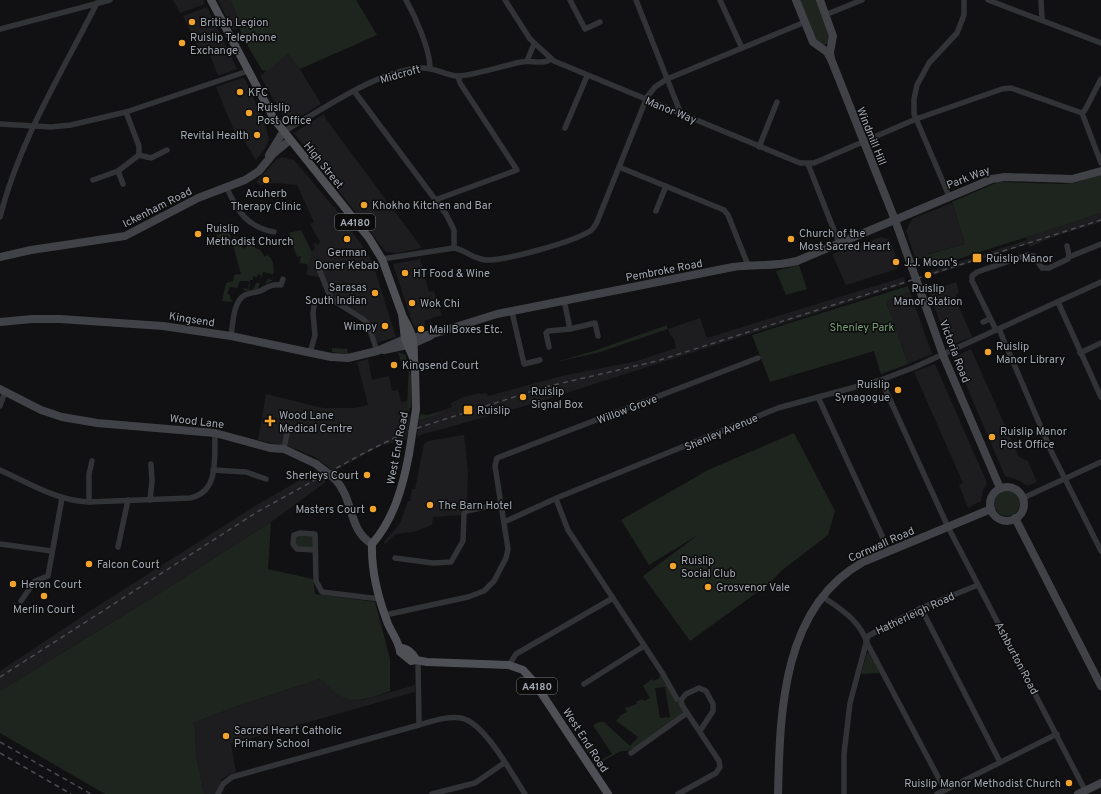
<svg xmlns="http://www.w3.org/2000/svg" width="1101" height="794" viewBox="0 0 1101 794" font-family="Overpass,sans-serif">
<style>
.built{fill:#1d1d1f}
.green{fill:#1d251e;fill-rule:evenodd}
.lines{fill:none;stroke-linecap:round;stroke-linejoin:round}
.street{stroke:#323337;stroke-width:5.5}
.secondary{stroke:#404247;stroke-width:8}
.primary{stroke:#4e5056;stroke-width:8}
.rail{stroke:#494b50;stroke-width:1.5;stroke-dasharray:5 4;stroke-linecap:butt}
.secondary-bridge{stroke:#404247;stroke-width:8}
.primary-bridge{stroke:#4e5056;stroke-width:8}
.poi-dot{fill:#f1a32b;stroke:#0c0c0d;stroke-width:1.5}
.labels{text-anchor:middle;stroke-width:3;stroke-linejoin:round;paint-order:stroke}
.shield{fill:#0c0c0d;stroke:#757981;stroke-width:1}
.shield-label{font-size:10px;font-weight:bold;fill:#a2a8b3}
.poi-label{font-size:11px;fill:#a2a8b3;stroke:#0c0c0d;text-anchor:start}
.street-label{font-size:11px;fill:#a2a8b3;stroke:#0c0c0d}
.park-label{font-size:11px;fill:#799e79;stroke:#0c0c0d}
</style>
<rect width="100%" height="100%" fill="#111113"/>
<!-- built -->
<g class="built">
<path d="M173 0H203L205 4 180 13Z"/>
<path d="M218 0H230L236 13 239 28 233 30Z"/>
<path d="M207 7 237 69 218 76 209 52 201 53 183 16Z"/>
<path d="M288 54 295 61 321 104 288 124 260 76Z"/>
<path d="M242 78 245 79 265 125 269 139 265 149 256 160 242 137 237 138 216 87Z"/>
<path d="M324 114 326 119 422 248 397 253 386 252 294 133Z"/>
<path d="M282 157 294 160 337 211 362 245 372 261 396 337 377 343 371 324 333 298 324 276 319 277 306 275 311 253 315 248 313 245 316 243 318 245 320 242 310 224 314 222 297 185 275 183 260 185 256 182 277 159Z"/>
<path d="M952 203 965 244 927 254V257L916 260 906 231 912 219Z"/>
<path d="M1101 213V222L1050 238 1030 247 1028 244 933 275 931 271 1027 240 1026 237Z"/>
<path d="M881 237 890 240 899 265 897 269 846 285 832 254Z"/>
<path d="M420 259 429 292 434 291 442 315 424 321 426 330 419 332 412 322 393 264Z"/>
<path d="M904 277 906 284 532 404 417 436 419 421 429 418 428 415 452 407 451 403 464 397 479 393 480 394 487 393 488 396 562 376 637 361 676 348 674 339 670 335 668 329 700 318 707 338Z"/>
<path d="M956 282 959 291 955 297 972 337 948 346 929 291Z"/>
<path d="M910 292 932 354 908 364 886 301Z"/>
<path d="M971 349 1019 457 1028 461 1037 482 1027 486 1020 481 1005 476 954 357Z"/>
<path d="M368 359 372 380 389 376 392 391 398 390 401 402 408 401 407 409 409 415H410L407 439 381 446 334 471 315 457 296 449 258 440 266 394 323 408H355L368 405 357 362Z"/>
<path d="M935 364 987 483 983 490 981 501 968 508 959 485 963 483 914 372Z"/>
<path d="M464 435 468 471 467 505 463 509 462 515 433 517 432 525 429 526 414 532 396 534 385 544 384 542 400 523 408 501H410L412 489H415L424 444 428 441Z"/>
<path d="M319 469 326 482 271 522 160 593 0 691V671L107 600 255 506Z"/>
<path d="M320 679 330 686 339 695 353 699 363 700 415 685V692L231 744 236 772 226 776 221 780 216 794H204L196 755 195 729 193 723 240 705Z"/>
</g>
<!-- green -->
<g class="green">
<path d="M230 0H356L377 35 300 69 288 54 267 71 262 70 242 36 236 13Z"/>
<path d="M799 0H817L831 36C829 46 823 47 815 42Z"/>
<path d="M1101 175V213L949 262 947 259 930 265 926 255 965 244 952 202 998 182 1062 184 1073 183Z"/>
<path d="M224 230 228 233 230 232 231 233 230 235 231 238 221 247 216 233 218 235Z"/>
<path d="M301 230 312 252 308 267 307 264 300 263 299 266 301 256 297 257 289 233Z"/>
<path d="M234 236 245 243 242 247 245 249 248 244 260 250 265 257 267 255C276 261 274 272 272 281L265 284 268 279 272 280 273 274 263 272 258 289H253L256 283H260L261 275 258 274 257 277 253 276V280H250L249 290 245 291 243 288 248 289 249 281H240L237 288 230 287 227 293 230 295V298L233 302 222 301 226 283 233 281 234 275 241 274 233 245 229 247 227 244Z"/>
<path d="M799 265 807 289 786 295 776 271Z"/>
<path d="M908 286 910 292 886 301 908 364 881 374 874 351 770 382 752 335Z"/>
<path d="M667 325 668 329 597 353 556 362 597 350Z"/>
<path d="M332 348 347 349 348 354 332 352Z"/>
<path d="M398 352 406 355V363L401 361Z"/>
<path d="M409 361 411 376V408H409V413L407 409Z"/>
<path d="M438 412V414L419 421 420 414 428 415Z"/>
<path d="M794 433 835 511 828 535 781 571 769 584 690 641 643 576 698 535 649 565 621 520 708 470Z"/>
<circle cx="1007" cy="503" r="13"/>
<path d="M271 522 268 569 313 579 315 594 375 602 390 659V691C374 697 355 705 339 695 332 691 327 684 320 679L240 705 193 723 195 729 196 755 204 794H105L0 733V691L160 593Z"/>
<path d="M315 534V550H299L293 537 294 535Z"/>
<path d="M867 653H869L880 673 861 674Z"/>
<path d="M663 674 684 712 636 747 627 751H621L596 765 577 735 583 731 601 760 612 754 593 725 599 722H604L630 746 638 737 616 721 621 715 627 712 625 708 637 704 636 702 642 699 644 701 650 698 643 686 652 679 653 681 660 678 659 676ZM665 687 670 717 660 718 655 688Z"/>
</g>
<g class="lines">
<!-- street -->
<g class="street">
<path d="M406 0C415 16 430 49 430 68"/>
<path d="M505 0 530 39 554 61 800 163H814L916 119 1002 89 1011 88 1082 113"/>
<path d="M570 0 585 29 600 22"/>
<path d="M636 0 681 114"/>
<path d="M720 0 742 48"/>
<path d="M988 0 1101 43"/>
<path d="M1041 0 1042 19"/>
<path d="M825 15 862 0"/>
<path d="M0 29 110 0"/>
<path d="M527 61 534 44"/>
<path d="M354 91 446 214 454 230V248"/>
<path d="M1082 113 1101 163"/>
<path d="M1082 113 1085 110 1101 79"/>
<path d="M0 124 51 127 71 125 126 112 248 71"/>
<path d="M565 128 587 76"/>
<path d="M283 132C322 110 376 71 420 68 434 67 443 74 456 76 469 77 506 65 521 62 530 60 544 65 551 59"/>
<path d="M759 147 777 102"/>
<path d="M139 155 151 158 167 150"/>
<path d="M808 164 839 243"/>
<path d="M619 167 724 210 728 215 748 265"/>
<path d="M118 171 123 184"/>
<path d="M93 180 118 171 139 155V146L126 112"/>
<path d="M227 188C237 211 247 227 274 232"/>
<path d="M949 196 914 114V99L917 85 929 63 957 33 964 15V0"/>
<path d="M435 200 517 170 460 83 458 76"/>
<path d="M656 211 666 186"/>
<path d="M0 217C19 141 62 72 97 3"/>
<path d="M1069 257 1101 244"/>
<path d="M382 259 454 248C466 250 473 259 486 260 505 261 573 242 590 231 593 229 595 226 597 222L647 97 655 87 667 79 805 22"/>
<path d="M317 264 331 299 363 319 368 324 377 351"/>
<path d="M1058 302 1101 397"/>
<path d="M512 312 524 364 540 360"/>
<path d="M983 322 990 319"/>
<path d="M570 329 595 323 598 336"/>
<path d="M999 329 1052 453 1101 551"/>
<path d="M996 330 972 281V276L977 272 1027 255 1034 256 1042 268H1049L1068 259 1069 255 1067 246"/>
<path d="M231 336C233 324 233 301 245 295 250 292 255 293 260 291 268 287 271 284 281 285L283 279"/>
<path d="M549 347 546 333 548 331 570 329 564 300"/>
<path d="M310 353 315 335 313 313 315 300"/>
<path d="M1080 353 1101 343"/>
<path d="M881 380 948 527 1085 790"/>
<path d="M818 397 889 551"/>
<path d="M0 406 5 392"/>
<path d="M284 449 287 433"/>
<path d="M0 470C29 483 57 501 89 502L190 498C220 492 214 457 215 433"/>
<path d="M213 470 246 472 266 479"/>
<path d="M1023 498 1101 462"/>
<path d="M556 499 568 530 663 674 677 699"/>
<path d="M150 500 152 481 151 464"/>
<path d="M89 502V474L92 461"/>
<path d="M504 522 559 497 778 408 881 380 915 367 1101 282"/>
<path d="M0 544 52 551"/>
<path d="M118 547 128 500"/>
<path d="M315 550 297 549 293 544 294 535 300 533 315 534 316 581 322 592 380 599"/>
<path d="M395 558 433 563 451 562 463 541 464 514 466 511 501 504"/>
<path d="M822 596C841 610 860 620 867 643L945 790"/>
<path d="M21 601 35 581 48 576 62 498"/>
<path d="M921 608 1000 762"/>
<path d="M385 615 468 597 484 591 494 581 506 558 508 549 495 466 497 458 758 358"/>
<path d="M509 665 516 654 613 598"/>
<path d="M584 684 644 646"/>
<path d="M419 725C433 721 446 716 461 718 484 722 512 774 525 794"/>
<path d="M631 753 687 713"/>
<path d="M218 794 223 784 232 777 419 725 418 661"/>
<path d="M432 794 475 783 504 763"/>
<path d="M678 794 716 773 720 767 719 761 682 705 681 700 686 694 699 688 706 691 713 704V711L700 731"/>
<path d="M844 794V754L850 703 868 636 921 608 978 585"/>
<path d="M937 794 1057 734"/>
</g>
<!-- secondary -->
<g class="secondary">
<path d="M796 0 813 42 827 52 831 59"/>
<path d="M820 0 833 36 830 52 831 59 895 220 943 355 1000 488"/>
<path d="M269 155 283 132"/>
<path d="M0 257 31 250 125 236 198 198 245 180 259 171 273 154 290 140"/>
<path d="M0 322 32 319H60L163 326 231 336 331 357 348 358 377 351 405 339 433 334 497 314 733 267C756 264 773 267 797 261L992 179 1005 177 1072 179 1101 171"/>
<path d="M384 350 412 344 430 336"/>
<path d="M0 389 41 410 62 417 97 423 215 433 270 448 284 449 316 464"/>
<path d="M334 478C355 499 347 529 372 544"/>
<circle cx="1007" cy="504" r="17"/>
<path d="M1015 518 1101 686"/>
<path d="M778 794C780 712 782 607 863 562L991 509"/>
<path d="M1078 794 1101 783"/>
</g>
<!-- primary -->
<g class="primary">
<path d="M211 0 274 119 369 238 382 259 402 314 405 339 414 360 415 368 416 409"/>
<path d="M403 317C413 334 414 339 414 359"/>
<path d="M409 454C403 486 394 519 372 544 371 572 378 598 388 624 392 633 400 644 400 652L411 661 416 660 427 662 509 665 523 670 534 682 608 794"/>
<path d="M401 648C407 648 414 654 416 660"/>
</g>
<!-- rail -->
<g class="rail">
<path d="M0 677 257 512 362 454 408 431 545 387 657 361 1101 220"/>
<path d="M0 742 91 794"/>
<path d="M0 753 71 794"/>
</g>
<!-- secondary-bridge -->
<path class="secondary-bridge" d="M316 464 334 478"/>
<!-- primary-bridge -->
<path class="primary-bridge" d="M409 454 416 409"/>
</g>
<!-- markers -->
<g class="poi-dot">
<circle cx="192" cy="22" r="4"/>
<circle cx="182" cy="43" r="4"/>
<circle cx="240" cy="92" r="4"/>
<circle cx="249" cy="113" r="4"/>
<circle cx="257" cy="135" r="4"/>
<circle cx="266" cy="180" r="4"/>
<circle cx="364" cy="205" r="4"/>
<circle cx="198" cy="234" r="4"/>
<circle cx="347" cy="239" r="4"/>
<circle cx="791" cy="239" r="4"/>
<rect x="972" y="253" width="10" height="10" rx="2"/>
<circle cx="896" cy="262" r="4"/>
<circle cx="405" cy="273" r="4"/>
<circle cx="928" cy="275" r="4"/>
<circle cx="375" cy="293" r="4"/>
<circle cx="412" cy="303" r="4"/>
<circle cx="385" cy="326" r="4"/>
<circle cx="421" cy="329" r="4"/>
<circle cx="988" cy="352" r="4"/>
<circle cx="394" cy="365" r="4"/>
<circle cx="898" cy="390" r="4"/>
<circle cx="523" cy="397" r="4"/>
<rect x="463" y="405" width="10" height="10" rx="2"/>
<path d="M268 415h4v4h4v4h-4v4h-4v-4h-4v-4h4z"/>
<circle cx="992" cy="437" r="4"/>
<circle cx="367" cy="475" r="4"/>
<circle cx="430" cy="505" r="4"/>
<circle cx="373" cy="509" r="4"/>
<circle cx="89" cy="564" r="4"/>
<circle cx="673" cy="566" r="4"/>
<circle cx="13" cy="584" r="4"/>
<circle cx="708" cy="587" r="4"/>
<circle cx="44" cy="596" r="4"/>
<circle cx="226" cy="736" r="4"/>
<circle cx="1069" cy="783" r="4"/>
</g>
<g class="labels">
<!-- shield labels -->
<g class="shield">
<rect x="335" y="214" width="40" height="16" rx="3"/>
<rect x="517" y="678" width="40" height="16" rx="3"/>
</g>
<g class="shield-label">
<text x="355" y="226">A4180</text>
<text x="537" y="690">A4180</text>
</g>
<!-- poi labels -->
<g class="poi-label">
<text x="200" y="26">British Legion</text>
<text x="190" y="41">Ruislip Telephone<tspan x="190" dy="13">Exchange</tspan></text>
<text x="248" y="96">KFC</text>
<text x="257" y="111">Ruislip<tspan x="257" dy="13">Post Office</tspan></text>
<text x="249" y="139" text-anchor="end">Revital Health</text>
<text x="266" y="197" text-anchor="middle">Acuherb<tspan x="266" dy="13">Therapy Clinic</tspan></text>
<text x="372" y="209">Khokho Kitchen and Bar</text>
<text x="206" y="232">Ruislip<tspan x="206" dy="13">Methodist Church</tspan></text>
<text x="799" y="237">Church of the<tspan x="799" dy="13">Most Sacred Heart</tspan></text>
<text x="347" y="256" text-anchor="middle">German<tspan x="347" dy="13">Doner Kebab</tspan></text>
<text x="986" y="262">Ruislip Manor</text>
<text x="904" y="266">J.J. Moon's</text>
<text x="413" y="277">HT Food &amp; Wine</text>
<text x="367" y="291" text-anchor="end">Sarasas<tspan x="367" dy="13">South Indian</tspan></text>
<text x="928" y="292" text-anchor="middle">Ruislip<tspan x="928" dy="13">Manor Station</tspan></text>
<text x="420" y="307">Wok Chi</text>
<text x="377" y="330" text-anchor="end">Wimpy</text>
<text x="429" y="333">Mail Boxes Etc.</text>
<text x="996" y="350">Ruislip<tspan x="996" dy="13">Manor Library</tspan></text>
<text x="402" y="369">Kingsend Court</text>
<text x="890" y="388" text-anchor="end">Ruislip<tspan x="890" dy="13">Synagogue</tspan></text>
<text x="531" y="395">Ruislip<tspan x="531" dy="13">Signal Box</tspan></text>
<text x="477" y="414">Ruislip</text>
<text x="279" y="419">Wood Lane<tspan x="279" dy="13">Medical Centre</tspan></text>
<text x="1000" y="435">Ruislip Manor<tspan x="1000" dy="13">Post Office</tspan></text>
<text x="359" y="479" text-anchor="end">Sherleys Court</text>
<text x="438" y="509">The Barn Hotel</text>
<text x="365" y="513" text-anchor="end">Masters Court</text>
<text x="681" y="564">Ruislip<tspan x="681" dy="13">Social Club</tspan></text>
<text x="97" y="568">Falcon Court</text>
<text x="21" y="588">Heron Court</text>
<text x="716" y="591">Grosvenor Vale</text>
<text x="44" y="613" text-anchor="middle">Merlin Court</text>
<text x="234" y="734">Sacred Heart Catholic<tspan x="234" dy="13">Primary School</tspan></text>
<text x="1061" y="787" text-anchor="end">Ruislip Manor Methodist Church</text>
</g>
<!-- street labels -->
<g class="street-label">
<text transform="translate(400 74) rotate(-16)" y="4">Midcroft</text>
<text transform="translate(671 110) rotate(22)" y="4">Manor Way</text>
<text transform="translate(872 136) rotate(68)" y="4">Windmill Hill</text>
<text transform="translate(324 165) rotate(51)" y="4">High Street</text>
<text transform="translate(968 177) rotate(-21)" y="4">Park Way</text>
<text transform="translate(157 207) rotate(-27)" y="4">Ickenham Road</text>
<text transform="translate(664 270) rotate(-11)" y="4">Pembroke Road</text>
<text transform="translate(192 319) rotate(9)" y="4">Kingsend</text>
<text transform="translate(955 351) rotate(69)" y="4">Victoria Road</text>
<text transform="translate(627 409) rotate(-21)" y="4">Willow Grove</text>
<text transform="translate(197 421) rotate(7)" y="4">Wood Lane</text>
<text transform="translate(721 432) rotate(-23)" y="4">Shenley Avenue</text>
<text transform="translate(397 448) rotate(-79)" y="4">West End Road</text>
<text transform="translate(881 544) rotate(-24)" y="4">Cornwall Road</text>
<text transform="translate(915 613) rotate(-25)" y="4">Hatherleigh Road</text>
<text transform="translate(1017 658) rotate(62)" y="4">Ashburton Road</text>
<text transform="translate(586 740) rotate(57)" y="4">West End Road</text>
</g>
<!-- park labels -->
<g class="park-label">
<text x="862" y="331">Shenley Park</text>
</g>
</g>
</svg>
